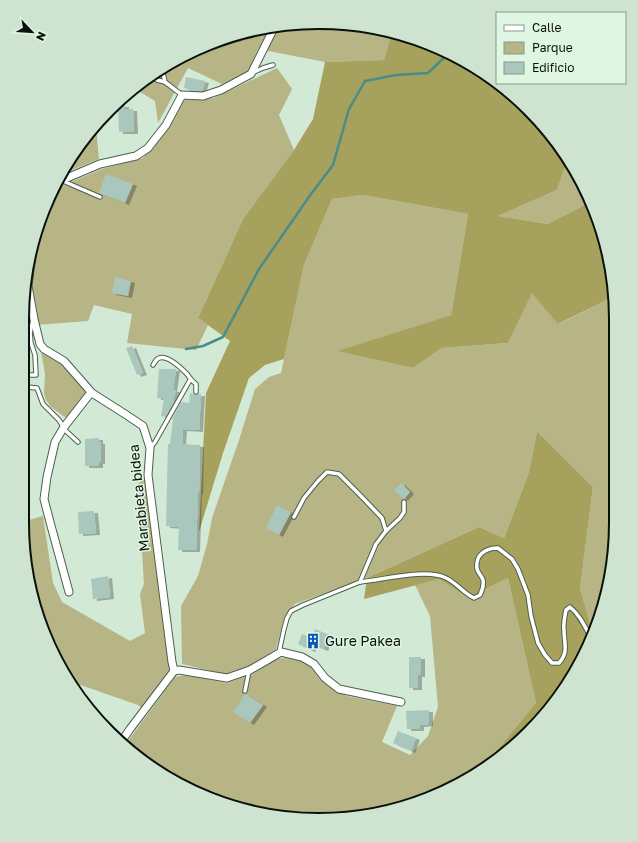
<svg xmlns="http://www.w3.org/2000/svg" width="638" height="842" viewBox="0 0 638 842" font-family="'Golos Text',sans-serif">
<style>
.green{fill:#b7b485}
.forest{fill:#a7a15e}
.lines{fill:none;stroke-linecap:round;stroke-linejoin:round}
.stream{stroke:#498c88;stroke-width:2.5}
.building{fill:#a9c7bc;filter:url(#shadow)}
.service-casing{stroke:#4b5f4e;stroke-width:5.5}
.minor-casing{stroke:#4b5f4e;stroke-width:9}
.service{stroke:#fff;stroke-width:3.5}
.minor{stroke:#fff;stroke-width:7}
.labels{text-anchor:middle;stroke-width:3;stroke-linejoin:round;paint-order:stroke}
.street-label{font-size:14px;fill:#09110b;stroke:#dff6e2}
.poi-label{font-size:14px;fill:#09110b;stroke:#dff6e2;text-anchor:start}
.rim{fill:none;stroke:#09110b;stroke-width:2}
</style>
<defs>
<filter id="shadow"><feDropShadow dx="4" dy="2" stdDeviation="0" flood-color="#0004"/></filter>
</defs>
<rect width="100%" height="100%" fill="#d2e9d5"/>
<!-- green -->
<g class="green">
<path d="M319 22 377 28 392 32 384 60 325 62 258 49 248 72 222 84 188 68 158 123 155 101 135 89 154 72 205 45 261 28Z"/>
<path d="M277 68 292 89 279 115 294 150 243 219 198 318 208 325 196 350 127 343 132 314 94 305 88 321 23 326V300L32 242 52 190 102 169 143 158 170 126 183 100 214 98Z"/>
<path d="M96 127 99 159 60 175 83 138Z"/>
<path d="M568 159 590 202 548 224 498 216 557 190Z"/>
<path d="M363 195 468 214 451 315 338 351 413 368 442 348 508 343 532 292 559 324 613 297V562L600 619 593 634 580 588 593 487 537 431 529 472 504 538 479 527 367 578 295 604 284 618 276 649 248 667 224 674 182 664 181 606 198 576 207 544 212 518 239 440 255 389 269 377 281 373 304 265 332 199Z"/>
<path d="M41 351 64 365 74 374 87 393 66 418 51 407 46 400 44 394 45 374Z"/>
<path d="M145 478 170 670 142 708 138 705 69 681 67 678 62 657H56L32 600 22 522 43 516 53 583 62 602 130 641 145 633 140 594 144 584 138 484Z"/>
<path d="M508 578 536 703 493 755V762L484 770 415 804 338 819 261 814 187 789 125 745 175 677 186 675 227 683 253 674 276 659 285 658 303 661 315 670 333 689 347 696 397 706 382 742 410 755 428 736 438 707 430 616 415 585 439 579 468 598Z"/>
</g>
<!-- forest -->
<g class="forest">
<path d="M392 32 432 45 484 72 529 109 566 154 568 159 557 190 498 216 548 224 590 202 600 223 613 280V297L558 324 532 293 508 343 442 348 413 368 337 351 451 315 468 214 363 195 332 199 304 265 284 359 265 365 249 378 223 453 199 532 206 393 230 341 198 318 243 219 294 150 313 119 325 62 384 60Z"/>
<path d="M537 431 593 487 580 588 593 634 576 672 529 733 493 762V755L536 703 508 578 468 598 439 579 364 599 367 578 479 527 504 538 529 472Z"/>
</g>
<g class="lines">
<!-- stream -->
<path class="stream" d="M186 349 203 346 223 337 259 269 311 194 333 165 349 109 365 81 396 75 428 73 449 53"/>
</g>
<!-- building -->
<g class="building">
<path d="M186 77 205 81 202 91H194L184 88Z"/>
<path d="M118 105H125V109H133L134 132H119Z"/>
<path d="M106 174 133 184 125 203 99 193Z"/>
<path d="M115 277 131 281 128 296 112 293Z"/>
<path d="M132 346 143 373 137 375 126 348Z"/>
<path d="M159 369H176L173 390H176L173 401H174L165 417 161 416 164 398H157Z"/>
<path d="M190 393 196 395 199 394H201L199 430 183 429 182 444 200 445 199 493 198 492 196 550H178L179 527 166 526 168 444H170L173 419H172L181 402 189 403Z"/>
<path d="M99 438V442H101V462H99V466H85V439Z"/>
<path d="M401 483 410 492 404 499 394 490Z"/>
<path d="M277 505 291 512 279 535 266 528Z"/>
<path d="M94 511 96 533 79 534 78 512Z"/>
<path d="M108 576 110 597 93 599 91 579Z"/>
<path d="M315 629 329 635 324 649 313 645 311 650 298 644 302 634 312 638Z"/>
<path d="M409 657H421V675H418V688H409Z"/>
<path d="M245 694H246L263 705 250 723 233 712Z"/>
<path d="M429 710V724L420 725V729H407L406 711Z"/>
<path d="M398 731 416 738 411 751 393 743Z"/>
</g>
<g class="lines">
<defs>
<g id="service">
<path d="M162 68 165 82 182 95"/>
<path d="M252 73 263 68 273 65"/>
<path d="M151 75 157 80 165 82"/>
<path d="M63 181 100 197"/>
<path d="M153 365C155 362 156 359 159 358 167 355 180 367 186 373 190 377 190 380 196 384V392"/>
<path d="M27 375H36L35 355 31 343 30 333 33 320"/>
<path d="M27 387 37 388 43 404 59 420 66 431 78 442"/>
<path d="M151 447 155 442 190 380"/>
<path d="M22 468 27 484 24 496"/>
<path d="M294 517 304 498 318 481 327 472 339 474 359 494 382 518 386 531"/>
<path d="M360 582C383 580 426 568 446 578 457 583 463 593 474 598L480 595C482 591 484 586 483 580 482 576 478 573 477 569 475 555 485 548 498 548L512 559 518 569 528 595 531 616 538 643 545 655 552 663H559C569 652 564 643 564 630 563 623 565 616 566 610L570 607C580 615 585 627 591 638"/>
<path d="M279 652 284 629 287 618 291 611 303 605 360 582 376 544 386 531 400 518 404 512V502"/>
<path d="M245 691 249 671"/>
</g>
<g id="minor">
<path d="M55 183 100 164 136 156 148 148 166 125 182 95 203 96 221 90 251 74 275 26"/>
<path d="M34 237 28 286 34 319 40 344 44 349 64 361 92 393 125 414 143 426 150 448 148 475 172 662 174 671 130 729 121 742"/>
<path d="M69 592 50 522 44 499 47 477 55 442 64 427 89 395 92 393"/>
<path d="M174 671 179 670 227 678 250 670 281 652 302 657 314 664 325 678 339 689 401 702"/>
</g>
</defs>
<!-- service casing -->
<use href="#service" class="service-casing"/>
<!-- minor casing -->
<use href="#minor" class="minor-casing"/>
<!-- service -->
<use href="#service" class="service"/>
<!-- minor -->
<use href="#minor" class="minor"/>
</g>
<!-- icons -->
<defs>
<symbol id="building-bare" viewBox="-9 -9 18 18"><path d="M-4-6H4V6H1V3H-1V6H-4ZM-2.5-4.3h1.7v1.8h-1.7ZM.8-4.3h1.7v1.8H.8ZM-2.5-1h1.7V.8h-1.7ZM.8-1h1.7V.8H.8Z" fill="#0b53bd" stroke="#dff6e2" stroke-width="2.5" paint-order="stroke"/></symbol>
</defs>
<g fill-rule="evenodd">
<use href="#building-bare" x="302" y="630" width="22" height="22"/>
</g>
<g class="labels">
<!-- street labels -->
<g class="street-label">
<text transform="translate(139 498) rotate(-96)" y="5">Marabieta bidea</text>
</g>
<!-- poi labels -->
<g class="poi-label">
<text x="325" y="646">Gure Pakea</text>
</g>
</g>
<!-- crop -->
<path d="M0 0H638V842H0ZM319 29H319A290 290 0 0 1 609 319V523A290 290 0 0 1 319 813H319A290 290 0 0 1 29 523V319A290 290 0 0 1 319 29Z" fill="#cee4d1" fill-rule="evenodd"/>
<path class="rim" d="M319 29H319A290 290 0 0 1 609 319V523A290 290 0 0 1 319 813H319A290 290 0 0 1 29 523V319A290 290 0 0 1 319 29Z"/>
<!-- legend -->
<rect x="496" y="12" width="130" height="72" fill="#dff6e2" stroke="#899a8c"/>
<rect x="504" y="25" width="20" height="6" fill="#ffffff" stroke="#899a8c"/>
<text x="532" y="32" font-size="12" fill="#09110b">Calle</text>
<rect x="504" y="42" width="20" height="12" fill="#b7b485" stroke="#899a8c"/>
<text x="532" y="52" font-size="12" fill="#09110b">Parque</text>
<rect x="504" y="62" width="20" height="12" fill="#a9c7bc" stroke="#899a8c"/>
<text x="532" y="72" font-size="12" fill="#09110b">Edificio</text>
<!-- north arrow -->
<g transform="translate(32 32) rotate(115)" stroke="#dff6e2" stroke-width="3" paint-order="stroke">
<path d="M0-3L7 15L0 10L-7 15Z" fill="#09110b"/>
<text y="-6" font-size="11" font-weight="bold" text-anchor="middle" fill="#09110b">N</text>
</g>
</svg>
